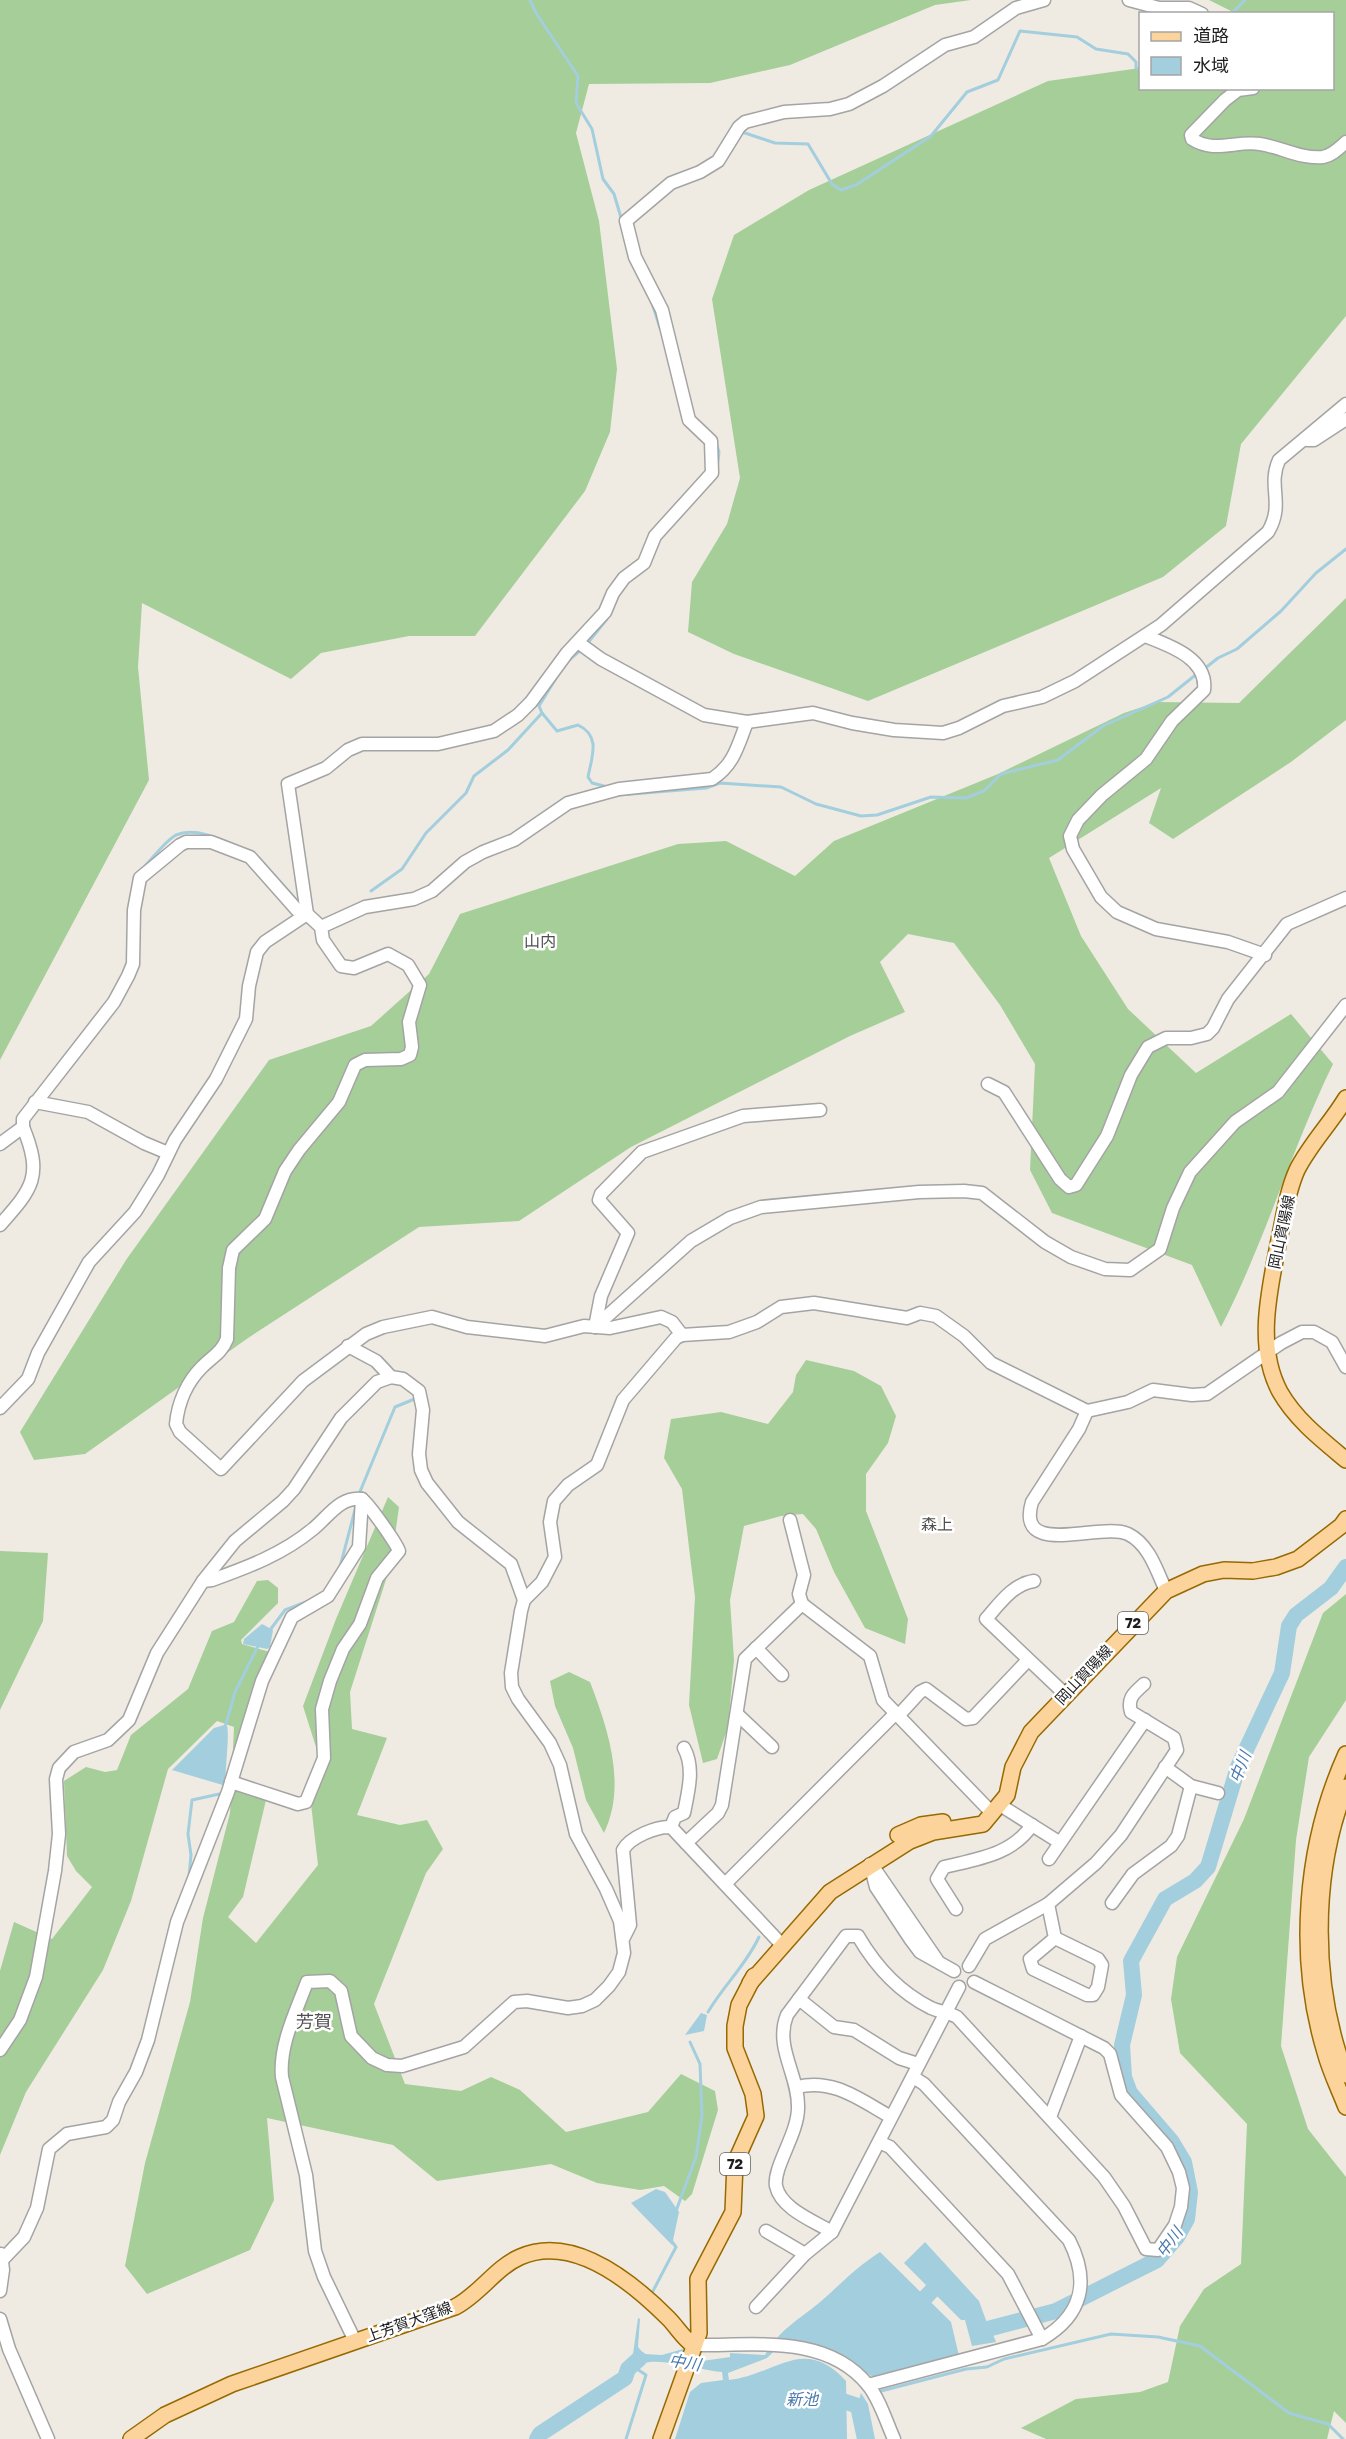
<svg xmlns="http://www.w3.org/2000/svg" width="1346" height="2439" viewBox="0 0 1346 2439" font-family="'Golos Text','Noto Sans JP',sans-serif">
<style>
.forest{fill:#a6ce98}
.water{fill:#a3cedd}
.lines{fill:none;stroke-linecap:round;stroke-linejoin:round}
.stream{stroke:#a3cedd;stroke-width:3}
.river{stroke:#a3cedd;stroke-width:16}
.minor-casing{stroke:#a4a4a4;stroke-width:15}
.major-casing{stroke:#976900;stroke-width:18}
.minor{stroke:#fff;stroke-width:12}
.major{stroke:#fcd49b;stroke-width:15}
.labels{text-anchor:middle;stroke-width:5;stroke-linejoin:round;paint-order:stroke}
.shield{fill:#fff;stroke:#616161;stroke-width:1.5}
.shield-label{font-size:14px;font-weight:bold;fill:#1d1d1d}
.street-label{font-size:15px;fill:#1d1d1d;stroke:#fff}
.neighbourhood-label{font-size:16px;fill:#505050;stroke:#fff}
.water-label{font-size:16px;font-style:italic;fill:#4a79ad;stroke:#fff}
.quarter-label{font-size:18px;fill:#505050;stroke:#fff}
</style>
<rect width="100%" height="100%" fill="#efebe3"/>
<!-- forest -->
<g class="forest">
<path d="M0 0H971L935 5 790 65 710 83 589 84 576 133 599 221 617 369 610 432 585 491 475 636H409L321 653 291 679 142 603 138 667 149 780 0 1060Z"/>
<path d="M1209 0H1346V316L1241 444 1226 526 1163 577 868 701 734 654 688 632 692 582 727 524 740 478 712 299 734 235 809 190 1048 81 1140 68V88H1332V14L1235 13Z"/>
<path d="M1346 598V720L1291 762 1173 839 1149 823 1161 788 1049 858 1081 936 1128 1009 1196 1073 1291 1014 1333 1064C1291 1150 1265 1242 1221 1327L1192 1265 1052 1213 1030 1170 1035 1064 1000 1005 954 943 908 934 880 962 905 1012 850 1036 631 1147 519 1221 419 1227 248 1338 85 1454 34 1460 20 1432 126 1260 269 1060 371 1026 429 974 460 914 678 844 726 841 795 876 834 841 998 774 1124 713 1157 702 1239 703Z"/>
<path d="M806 1360 854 1371 881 1386 896 1416 888 1443 866 1474V1511L908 1619 905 1644 865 1628 834 1572 816 1529 803 1514 781 1516 744 1526 730 1600 734 1660 728 1727 717 1759 703 1763 689 1705 695 1597 682 1489 664 1458 671 1419 721 1412 768 1424 793 1392 796 1375Z"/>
<path d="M388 1497 399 1507 391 1564 350 1692 352 1729 387 1738 357 1815 400 1825 427 1820 443 1849 426 1873 374 2004 405 2084 461 2091 491 2077 520 2090 566 2132 648 2112 681 2074 715 2091 718 2110 692 2194 685 2201 664 2186 640 2190 597 2183 551 2164 437 2181 393 2145 267 2118 274 2200 250 2250 147 2294 125 2266 145 2163 190 2002 203 1918 230 1813 234 1727 217 1721 168 1769 131 1901 103 1970 26 2092 0 2155V1971L14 1922 52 1939 92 1887 76 1871 67 1856 64 1781 86 1767 105 1772 117 1770 131 1735 188 1689 212 1631 234 1622 257 1581 268 1580 278 1588V1603L241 1640 242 1644 270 1652 236 1785 259 1792 266 1800 243 1897 228 1917 256 1943 318 1865 311 1804 322 1766 303 1706 336 1619Z"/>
<path d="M0 1551 48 1553 43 1621 0 1710Z"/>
<path d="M1346 1594V1700L1309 1757 1296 1840 1281 2046 1308 2129 1346 2177V2423L1334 2411 1327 2439H1046L1021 2428 1076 2399 1140 2392 1168 2382 1180 2326 1204 2289 1241 2264 1247 2124 1180 2053 1171 1999 1177 1957 1244 1819 1323 1613Z"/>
<path d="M569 1672 590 1682C608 1729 627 1785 604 1833L586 1800 573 1748 555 1706 550 1681Z"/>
</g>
<!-- water -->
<g class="water">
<path d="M262 1624 273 1630 270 1647 267 1649 243 1644 244 1639Z"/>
<path d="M226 1722C231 1733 224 1768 226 1786L172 1770 214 1728 224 1725Z"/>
<path d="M701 2013 707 2015 704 2031 685 2035Z"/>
<path d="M656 2189 665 2192 679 2212 672 2245 631 2203Z"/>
<path d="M925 2242 979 2301 987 2323 993 2324 995 2329 992 2332 996 2342 972 2346 965 2320H961L904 2263Z"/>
<path d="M880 2252 951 2322 959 2356 878 2379C864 2374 858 2364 846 2357 827 2346 807 2342 786 2340L767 2358 728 2373 729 2380C776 2375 804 2334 846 2381L847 2439H675L690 2392 701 2383 723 2380 722 2372C695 2370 652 2352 630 2369L628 2378 625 2374 628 2366 625 2362 633 2354 638 2318 640 2319 638 2347 644 2354 662 2355 683 2349 695 2362 730 2357V2353L765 2355C778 2331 798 2320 819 2303 840 2285 856 2267 880 2252Z"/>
<path d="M861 2393 868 2404 875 2439H860L858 2403Z"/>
</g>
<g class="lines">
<!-- stream -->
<g class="stream">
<path d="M530 0 536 13 578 76 576 103 592 129 603 179 614 194 622 221"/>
<path d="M1231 14 1245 0"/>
<path d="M742 132 775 143 808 144 832 184 841 190 856 185 931 136 967 92 998 80 1020 31 1077 37 1096 49 1128 54 1136 62V68L1140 69"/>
<path d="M652 303 660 328"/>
<path d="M716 443 719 452 717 469"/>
<path d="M587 644 607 619"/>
<path d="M569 660 582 649"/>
<path d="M1204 669 1218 658 1237 649 1281 611 1316 573 1346 549"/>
<path d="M542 713 557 731 578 725C601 736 592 756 588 777L592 783 604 786"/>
<path d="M619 795 706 788 720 783 781 787 816 804 861 816 877 815 931 797 966 798 984 791 1001 774 1058 760 1103 726 1168 697 1198 673"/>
<path d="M259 858 299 903"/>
<path d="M145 866C154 857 165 841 176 835 195 827 221 839 237 846"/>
<path d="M371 891 402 869 426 833 466 793 474 776 508 750 542 713 539 706 558 675"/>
<path d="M15 1128 23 1110"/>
<path d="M359 1494 395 1407 417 1398"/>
<path d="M340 1567 356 1506"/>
<path d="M270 1630 285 1610 306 1602"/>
<path d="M226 1724 235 1692 258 1646"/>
<path d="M189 1877 191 1855 188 1834 192 1800 224 1793"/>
<path d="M708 2012C724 1985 746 1965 759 1937"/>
<path d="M676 2211 696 2157 702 2116 700 2064 690 2042"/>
<path d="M653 2291 676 2247 670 2239"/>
<path d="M881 2391 966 2369 987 2367 1004 2359 1111 2334 1158 2337 1200 2346 1289 2413 1328 2424 1343 2439"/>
<path d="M626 2439 646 2375 631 2365"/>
</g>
<!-- river -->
<g class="river">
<path d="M905 2305 923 2300 941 2281 947 2286"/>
<path d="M977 2324 980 2331 1056 2311 1157 2260 1177 2237 1187 2219 1190 2192 1184 2162 1172 2142 1130 2093 1124 2077 1122 2045 1134 1995 1131 1961 1165 1899 1195 1881 1208 1867 1238 1767 1282 1673 1289 1626 1296 1615 1331 1588 1346 1567"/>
<path d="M825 2400 843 2401 858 2406 865 2439"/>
<path d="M537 2439 540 2434 625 2378 628 2369 639 2359"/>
</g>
<defs>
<g id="minor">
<path d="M1129 0 1159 8H1189L1202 14"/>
<path d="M1253 88 1238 90 1225 100 1191 135 1192 139C1215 154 1236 140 1260 144 1281 147 1300 159 1323 157 1333 155 1339 148 1346 142"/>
<path d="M1307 440H1314L1346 419"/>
<path d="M1145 636C1168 645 1208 658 1204 690L1172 721 1146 759 1102 795 1078 820 1070 836 1073 849 1101 897 1117 912 1156 929 1228 942 1265 955"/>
<path d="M579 643 601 659 704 715 747 722 813 713 852 723 894 730 943 733 959 728 1003 706 1042 697 1075 681 1161 625 1268 532C1285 503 1267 487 1279 460L1346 404"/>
<path d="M307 914 288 784 326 768 348 750 362 744H438L494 731 518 715 531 702 567 653 605 612 613 593 624 578 644 563 655 536 712 473 711 441 689 420 662 310 635 257 626 221 671 183 700 172 718 161 739 127 745 122 784 112 830 109 849 104 883 86 945 45 974 37 1016 8 1044 0"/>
<path d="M321 927 365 907 414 899 432 891 465 862 483 852 514 840 568 803 619 789 712 779C734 765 738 745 747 722"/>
<path d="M988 1084 1004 1092 1060 1179 1069 1187 1076 1185 1107 1136 1131 1075 1148 1047 1166 1038H1191L1207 1034 1213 1028 1228 999 1287 924 1346 898"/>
<path d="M35 1102 88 1112 144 1143 168 1153"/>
<path d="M0 1144 23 1127V1119L114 1002 128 976 133 964 134 910 140 878 180 845 186 842H211L250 857 297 910 307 914 321 927 323 940 341 966 354 968 388 954 408 965 420 985 409 1022 412 1047 410 1055 401 1059 365 1060 355 1065 339 1102 299 1150 285 1171 265 1219 233 1250 229 1268 227 1339C222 1352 212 1357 202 1367 187 1382 178 1403 176 1424L180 1432 221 1469 303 1381 366 1334 383 1327 432 1317 467 1327 545 1336 584 1326 610 1328 661 1317 672 1322 682 1335"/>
<path d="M0 1225C33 1188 43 1176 23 1127"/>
<path d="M595 1327 691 1241 730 1218 761 1207 919 1192 964 1191 982 1193 1045 1242 1071 1257 1105 1269 1130 1270 1160 1249 1173 1208 1190 1172 1235 1122 1278 1092 1346 1005"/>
<path d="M595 1327 601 1296 628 1233 599 1200 601 1194 642 1152 743 1116 820 1110"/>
<path d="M348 1346 376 1361 391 1377 403 1379 419 1391 423 1410 419 1454 421 1470 427 1483 458 1522 511 1564 524 1600"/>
<path d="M0 1408 28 1379 38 1353 89 1262 135 1212 158 1175 175 1140 216 1079 246 1019 249 986 257 952 265 942 307 914"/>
<path d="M1087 1411 1079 1429 1032 1502C1015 1560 1102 1521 1128 1534 1149 1544 1157 1571 1166 1591"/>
<path d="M790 1520 804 1575 799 1594 802 1604"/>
<path d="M1034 1581C1013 1584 1000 1603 986 1619L1066 1695"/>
<path d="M756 1648 782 1675"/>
<path d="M737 1714 772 1747"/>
<path d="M898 1716 920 1692 926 1689 966 1719 973 1718 1028 1660"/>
<path d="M1165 1767 1191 1786 1218 1793"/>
<path d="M231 1782 298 1804 306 1802 324 1758 322 1709 330 1681 343 1649 360 1624 377 1578 399 1551C399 1547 366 1500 362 1499"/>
<path d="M1000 1805 1059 1842"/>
<path d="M671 1827 675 1817 684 1813C688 1792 695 1768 684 1748"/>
<path d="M686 1843 718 1813 722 1805 745 1659 802 1604 870 1656 883 1700 993 1814"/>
<path d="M1049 1859 1145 1720"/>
<path d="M870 1864 876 1887 911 1940 920 1952 954 1971"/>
<path d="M874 1868 937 1960"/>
<path d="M725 1884 895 1714"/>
<path d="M1112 1903 1133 1874 1171 1846 1178 1836 1191 1786"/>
<path d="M1048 1904 1055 1938 1098 1959 1102 1965 1098 1987 1093 1995H1087L1033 1969 1030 1959 1055 1938"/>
<path d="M956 1909 937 1879 944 1867C977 1859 1012 1855 1032 1825"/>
<path d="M624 1937 630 1925 623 1850C630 1837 657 1826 671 1827L783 1946"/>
<path d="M969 1966 985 1939 1048 1904 1096 1863 1121 1835 1177 1750 1174 1738 1131 1712C1127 1698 1134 1693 1144 1684"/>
<path d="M799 1999 834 2027 854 2030 899 2058 918 2064"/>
<path d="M0 2050 20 2020 36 1977 55 1871 59 1834 56 1779 59 1768 74 1752 108 1740 129 1720 157 1653 203 1581 235 1541 283 1501 294 1489 341 1418 377 1382 391 1377"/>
<path d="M797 2087C834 2078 860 2100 891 2117"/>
<path d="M1050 2117 1081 2036"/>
<path d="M879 2142 890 2147 1008 2274 1042 2339"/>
<path d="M766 2231 805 2254"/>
<path d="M832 2232C814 2221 781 2209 776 2186 773 2167 798 2134 798 2108 799 2075 774 2047 787 2015L846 1936H858C876 1967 899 1992 931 2008 940 2012 948 2012 957 2017L1104 2177 1124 2206 1146 2249 1158 2250 1175 2225 1181 2207 1183 2188 1179 2172 1167 2147 1121 2095 1110 2054 1104 2048 974 1982"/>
<path d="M3 2259 24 2237 37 2208 49 2149 67 2134 106 2127 113 2120 119 2102 136 2072 148 2040 177 1922 228 1792 262 1681 292 1617 328 1596 359 1547 362 1499C340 1496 328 1517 313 1529 283 1554 248 1567 212 1580L203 1581"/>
<path d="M0 2291 3 2270 1 2254"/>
<path d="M756 2307 805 2254 832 2232 959 1987"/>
<path d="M0 2319 9 2349 48 2439"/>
<path d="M355 2341 324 2277 315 2251 306 2175 282 2077C279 2045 296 2012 307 1982L330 1981 341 1991 351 2036 372 2058 387 2065 402 2066 464 2047 514 2002 527 2001 568 2008 582 2006 595 2000 609 1986 619 1972 624 1953 620 1921 606 1889 576 1834 560 1765 550 1743 518 1699 512 1687 511 1673 521 1611 524 1600 542 1582 555 1557 550 1522 554 1501 568 1485 597 1465 623 1400 676 1338 682 1335 729 1332 757 1322 781 1307 814 1303 907 1318 920 1313 936 1316 964 1336 991 1363 1087 1411 1128 1402 1153 1390 1192 1395 1207 1394 1281 1343 1302 1332H1314L1332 1342 1346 1367"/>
<path d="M693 2345C752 2346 826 2333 868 2385 880 2400 886 2421 894 2439"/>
<path d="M868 2385 1042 2339C1083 2315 1090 2281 1069 2240L924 2084 913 2077"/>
</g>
<g id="major">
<path d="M1346 1098C1331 1123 1310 1144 1297 1170 1287 1192 1284 1217 1279 1240 1270 1288 1255 1346 1280 1392 1296 1420 1322 1440 1346 1460"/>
<path d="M1346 1754C1305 1845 1296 1956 1325 2052 1330 2071 1339 2089 1346 2107"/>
<path d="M1346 1787C1311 1875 1312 1987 1346 2075"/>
<path d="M898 1835 921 1825 943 1822"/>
<path d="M750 1983 830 1892 910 1841 933 1832 983 1824 1007 1795 1013 1767 1031 1732 1166 1591 1203 1574 1224 1570 1253 1571 1276 1567 1298 1559 1341 1526 1346 1519"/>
<path d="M131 2439 165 2415 232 2384 455 2307C480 2294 495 2268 520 2257 574 2233 633 2283 668 2318 677 2327 683 2338 693 2345"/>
<path d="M661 2439 699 2333 698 2279 733 2212 735 2163 756 2116 753 2094 735 2048V2026L739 2005 754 1976"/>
</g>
</defs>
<!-- minor casing -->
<use href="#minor" class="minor-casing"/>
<!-- major casing -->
<use href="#major" class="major-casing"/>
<!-- minor -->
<use href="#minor" class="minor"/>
<!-- major -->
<use href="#major" class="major"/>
</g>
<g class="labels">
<!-- shield labels -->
<g class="shield">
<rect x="1118" y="1612" width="30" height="22" rx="4.5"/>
<rect x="720" y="2153" width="30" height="22" rx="4.5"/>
</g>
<g class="shield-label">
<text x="1133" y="1628">72</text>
<text x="735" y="2169">72</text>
</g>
<!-- street labels -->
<g class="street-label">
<text transform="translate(1282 1232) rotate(-78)" y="5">岡山賀陽線</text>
<text transform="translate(1084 1675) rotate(-47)" y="5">岡山賀陽線</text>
<text transform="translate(409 2322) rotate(-20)" y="5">上芳賀大窪線</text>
</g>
<!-- neighbourhood labels -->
<g class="neighbourhood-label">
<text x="540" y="947">山内</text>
<text x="937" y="1530">森上</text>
</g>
<!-- water labels -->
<g class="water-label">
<text transform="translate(1240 1767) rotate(-69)" y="6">中川</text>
<text transform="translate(1169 2242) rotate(-53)" y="6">中川</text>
<text transform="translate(685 2362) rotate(9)" y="6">中川</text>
<text x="802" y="2405">新池</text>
</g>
<!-- quarter labels -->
<g class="quarter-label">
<text x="314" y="2028">芳賀</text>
</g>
</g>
<!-- legend -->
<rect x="1139" y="12" width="195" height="78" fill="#ffffff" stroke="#a5a5a5" stroke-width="1.5"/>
<rect x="1151" y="32" width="30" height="9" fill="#fcd49b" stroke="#a5a5a5" stroke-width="1.5"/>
<text x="1193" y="42" font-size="18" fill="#1d1d1d">道路</text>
<rect x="1151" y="57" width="30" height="18" fill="#a3cedd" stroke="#a5a5a5" stroke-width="1.5"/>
<text x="1193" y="72" font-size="18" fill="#1d1d1d">水域</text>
</svg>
